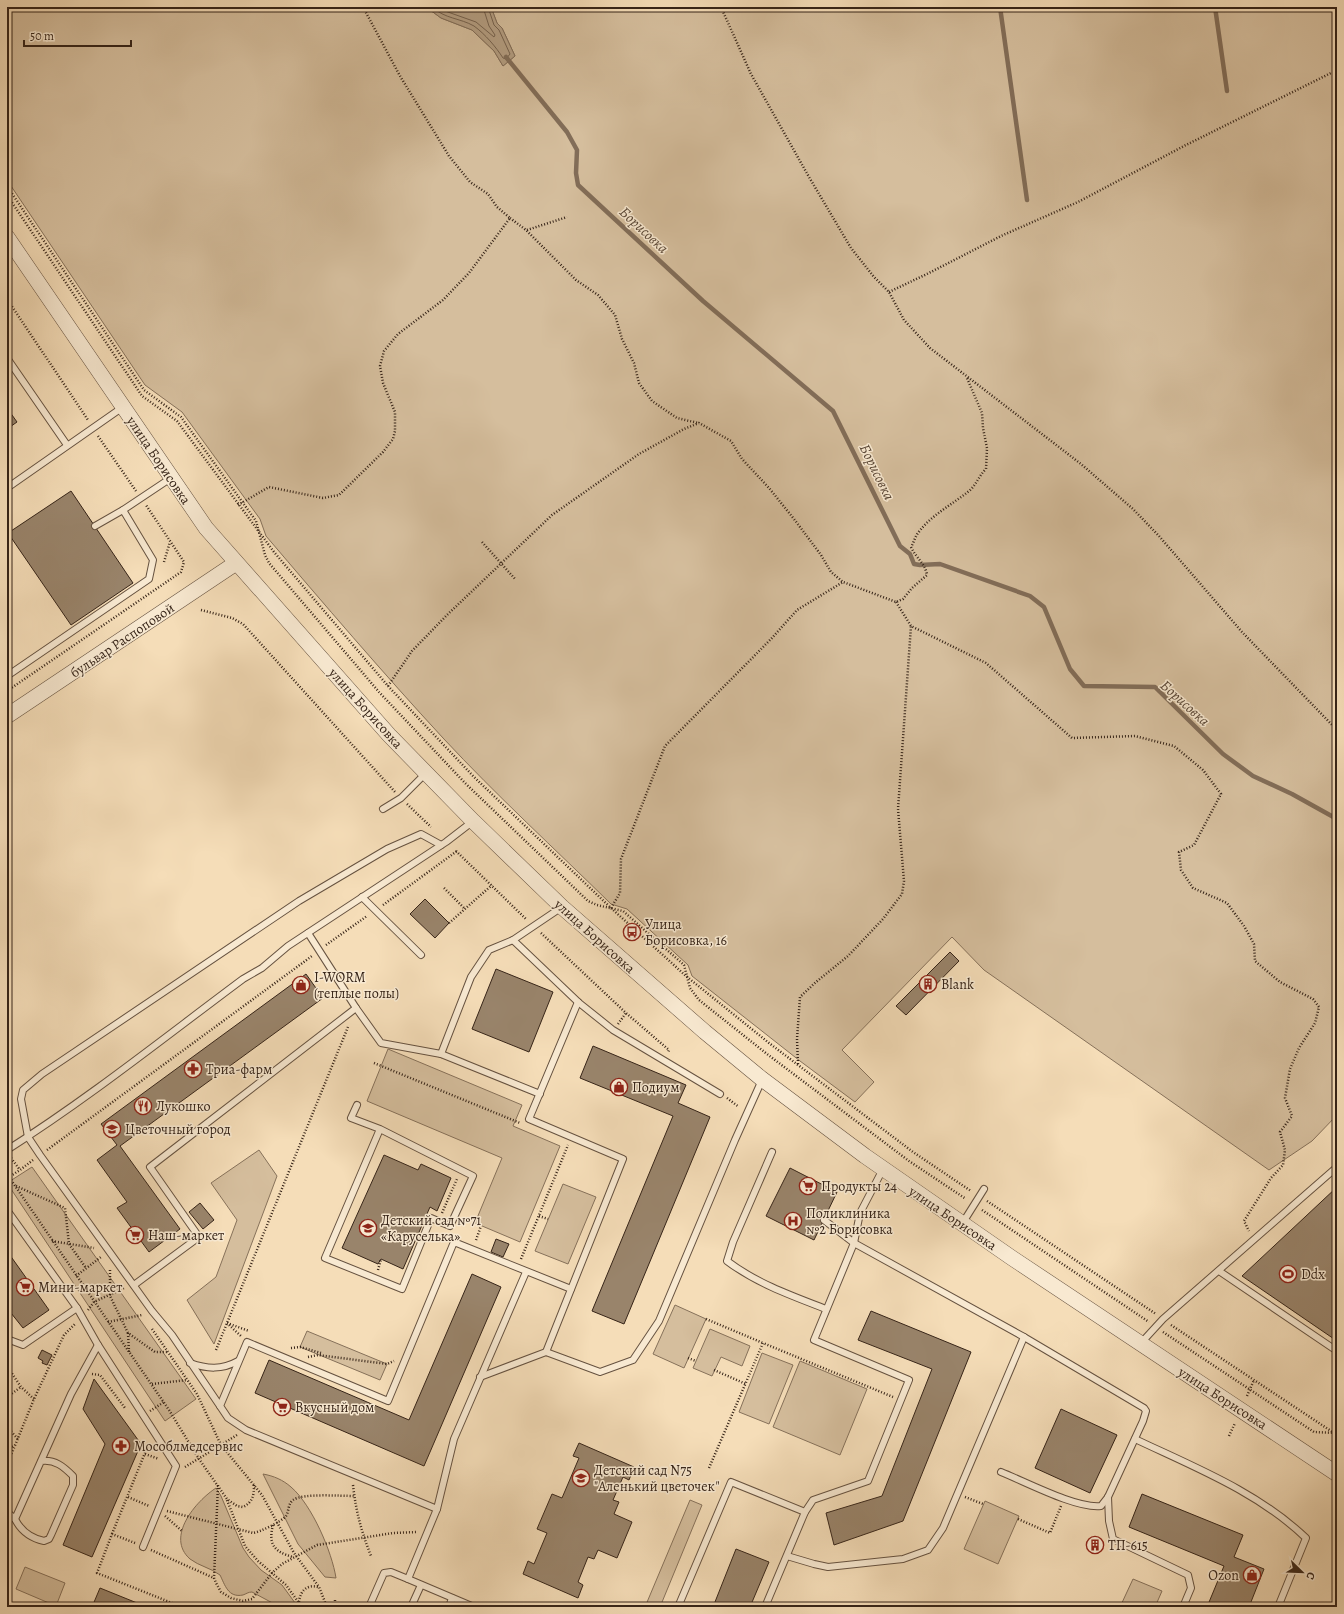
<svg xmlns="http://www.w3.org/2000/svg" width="1344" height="1614" viewBox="0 0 1344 1614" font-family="Alegreya,serif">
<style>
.green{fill:#d5be9d;stroke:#86715a}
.water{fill:#b49e82;stroke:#826d58}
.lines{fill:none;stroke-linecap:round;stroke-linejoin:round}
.shore{stroke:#75614d;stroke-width:1}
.stream{stroke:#826d58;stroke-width:4.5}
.building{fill:#99846b;stroke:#362418}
.service-casing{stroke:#665240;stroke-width:8}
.tertiary-casing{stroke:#665240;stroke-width:16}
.path{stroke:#362418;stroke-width:2.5;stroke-dasharray:1 2;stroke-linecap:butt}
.service{stroke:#f8e9d1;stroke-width:6}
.tertiary{stroke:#f8e9d1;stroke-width:15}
.labels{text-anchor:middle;stroke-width:3;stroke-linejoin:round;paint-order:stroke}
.street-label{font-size:14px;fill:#362418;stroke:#f8e9d1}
.poi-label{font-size:14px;fill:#362418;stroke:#f8e9d1;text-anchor:start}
.water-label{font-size:15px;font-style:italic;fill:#5c4938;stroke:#f8e9d1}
</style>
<rect width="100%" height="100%" fill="#f5ddb8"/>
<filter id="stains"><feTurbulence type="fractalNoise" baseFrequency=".005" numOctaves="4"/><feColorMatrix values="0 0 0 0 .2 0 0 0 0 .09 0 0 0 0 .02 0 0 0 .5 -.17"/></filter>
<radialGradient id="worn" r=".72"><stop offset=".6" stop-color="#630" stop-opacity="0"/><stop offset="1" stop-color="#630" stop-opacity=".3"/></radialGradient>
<!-- green -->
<g class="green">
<path d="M7 7H426L441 18 472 30 494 51 503 66 515 56 502 28 497 23 491 7H1337V1115L1312 1141 1269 1170 984 970 952 937 842 1050 874 1082 855 1102 800 1061 692 976 688 965 627 909 611 904C555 849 497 796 443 738 382 672 324 604 266 536L260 519 182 412 145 385 7 180Z"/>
<path d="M388 1049 522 1105 513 1126 560 1146 520 1242 475 1223 502 1158 367 1101Z"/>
<path d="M259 1150 277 1176 214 1344 187 1300 216 1277 237 1220 211 1183Z"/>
<path d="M32 1167 196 1399 165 1421 7 1183Z"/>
<path d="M563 1184 596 1197 568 1264 535 1251Z"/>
<path d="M675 1305 706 1319 684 1368 653 1354Z"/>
<path d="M710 1329 750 1346 742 1366 721 1357 712 1376 693 1368Z"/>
<path d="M307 1331 387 1364 380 1380 300 1347Z"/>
<path d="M762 1353 793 1365 769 1424 739 1412Z"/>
<path d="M800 1361 867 1389 840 1455 773 1427Z"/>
<path d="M263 1474C274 1476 283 1480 291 1487 312 1505 332 1552 336 1578L325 1577 298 1544Z"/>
<path d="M216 1488 221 1496 243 1548 249 1557 261 1570 282 1585 298 1607H280L252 1592C248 1592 246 1594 243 1595 228 1598 225 1585 220 1575 211 1568 199 1566 190 1559 165 1537 196 1501 216 1488Z"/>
<path d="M690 1500 702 1505 660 1607H645Z"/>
<path d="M985 1501 1019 1516 998 1564 964 1549Z"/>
<path d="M25 1567 65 1583 56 1606 16 1589Z"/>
<path d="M1133 1579 1162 1591 1155 1607H1120Z"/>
</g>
<!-- water -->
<path class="water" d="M426 7H491L497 23 502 28 515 56 503 66 494 51 472 30 441 18Z"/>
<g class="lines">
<!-- shore -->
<g class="shore">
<path d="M432 7C445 19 460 18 474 26 485 34 496 47 503 58L506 59 510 54 499 30 494 25 488 7"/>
<path d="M440 7 445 11 476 22 494 37 495 35 489 26 483 7"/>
</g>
<!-- stream -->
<g class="stream">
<path d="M1000 7 1027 200"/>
<path d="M1215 7 1227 91"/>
<path d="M506 57 567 132 577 150 576 173 578 185 703 301 833 411 900 546 910 554 914 564 920 565 940 564 1030 596 1044 607 1070 669 1084 686 1155 687 1223 754 1253 776 1292 794 1337 819"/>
</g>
</g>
<!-- building -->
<g class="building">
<path d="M7 408 17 422 7 429Z"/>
<path d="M71 491 133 583 71 625 8 533Z"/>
<path d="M425 899 449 923 435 938 410 914Z"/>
<path d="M950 952 959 961 906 1015 896 1006Z"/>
<path d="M496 969 553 992 529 1052 472 1029Z"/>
<path d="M306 974 323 998 120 1146 180 1229 149 1252 117 1208 127 1202 97 1160 117 1145 101 1124Z"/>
<path d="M593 1046 686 1085 678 1103 710 1117 624 1324 592 1311 673 1116 580 1078Z"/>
<path d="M384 1155 418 1170 421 1164 451 1178 437 1211 430 1207 403 1269 381 1259 378 1264 342 1248Z"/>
<path d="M790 1168 837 1192 814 1240 766 1216Z"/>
<path d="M1337 1187V1341L1242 1276Z"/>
<path d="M200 1203 214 1220 203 1229 189 1212Z"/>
<path d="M496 1239 509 1244 503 1257 491 1252Z"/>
<path d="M7 1251 49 1310 23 1328 7 1308Z"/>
<path d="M472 1274 501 1287 424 1466 255 1393 269 1360 409 1420Z"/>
<path d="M871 1311 971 1352 903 1521 834 1545 826 1513 882 1496 932 1369 858 1340Z"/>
<path d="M42 1350 52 1355 47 1365 42 1363 43 1361 38 1358Z"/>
<path d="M94 1379 141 1444 92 1557 63 1545 105 1444 83 1409Z"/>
<path d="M1061 1409 1117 1435 1090 1493 1035 1468Z"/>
<path d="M579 1443 634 1467 629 1480 623 1477 613 1500 619 1502 614 1514 632 1522 617 1558 598 1550 594 1559 588 1557 578 1582 583 1585 578 1598 523 1574 528 1561 534 1564 547 1533 537 1529 552 1494 562 1498 579 1458 573 1456Z"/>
<path d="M1142 1494 1243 1535 1234 1557 1264 1569 1249 1607H1207L1224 1566 1129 1527Z"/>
<path d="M1092 1539 1102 1543 1098 1552 1088 1548Z"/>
<path d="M736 1549 769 1562 750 1607H713Z"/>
<path d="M100 1588 147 1607H92Z"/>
</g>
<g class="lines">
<defs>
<g id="service">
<path d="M7 358 67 445"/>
<path d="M7 488 123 407"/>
<path d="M95 526 123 510"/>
<path d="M7 676 149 579 153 560 123 510 171 478"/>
<path d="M383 809 401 798 426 773"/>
<path d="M362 897 421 955"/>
<path d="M513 940 562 907"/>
<path d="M356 1008 381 1043 441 1054 540 1094"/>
<path d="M441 1054 471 977 489 950 513 940 578 1002 613 1030 720 1094"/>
<path d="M357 1105 351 1118 380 1129 473 1176 450 1226 431 1218 402 1289 325 1258 380 1129"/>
<path d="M7 1150C89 1098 165 1037 243 979L262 968 288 946 446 842 472 822"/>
<path d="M772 1152 733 1242 727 1261C756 1283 792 1296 826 1309"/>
<path d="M7 1210 77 1308 98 1345"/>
<path d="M962 1224 984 1189"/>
<path d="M1219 1271 1337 1351"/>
<path d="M134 1285 199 1237 150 1167 356 1008 308 933"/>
<path d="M7 1339 23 1345 77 1308"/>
<path d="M1141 1343 1163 1319 1337 1167"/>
<path d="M546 1352 623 1159 529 1119 578 1002"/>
<path d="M190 1363C207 1369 222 1370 238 1361"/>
<path d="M480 1377 546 1352 600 1372 633 1360 659 1321 735 1140 762 1080"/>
<path d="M220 1406 172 1335 152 1311 40 1155 28 1137 21 1099 23 1090 42 1074 299 901 387 849 421 834 441 845"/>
<path d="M1135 1439C1194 1467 1258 1492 1306 1538L1278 1607"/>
<path d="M41 1461C55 1459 64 1467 73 1476V1485L51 1535 49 1539 44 1541C30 1538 21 1531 15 1519L71 1394 98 1345 176 1466 143 1547"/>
<path d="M1001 1472C1026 1482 1077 1509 1101 1506L1108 1497 1143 1421 1146 1411 1144 1408 1024 1337"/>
<path d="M1108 1497 1109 1521 1113 1539 1188 1575 1191 1588 1183 1607"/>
<path d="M437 1509 246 1430 228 1418 220 1406 247 1342 388 1401 454 1242 571 1289"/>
<path d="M7 1512 15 1519"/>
<path d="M787 1556 814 1564 828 1567 903 1559 928 1550 943 1528 1024 1337 854 1243 824 1220"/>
<path d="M369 1607 384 1573 391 1572 408 1579"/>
<path d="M411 1607 421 1585"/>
<path d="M449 1607 452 1598"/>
<path d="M474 1607 408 1579 437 1509 454 1439 526 1272"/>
<path d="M678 1607 731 1482 805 1512"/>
<path d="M765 1607 805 1512 813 1500 868 1481 909 1380 814 1340 854 1243 860 1213 883 1169"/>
</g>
<g id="tertiary">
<path d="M7 237 206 528 389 735 473 821 562 907 705 1032 762 1079 865 1156 1012 1258 1337 1474"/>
<path d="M7 716 236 563"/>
</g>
</defs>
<!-- service casing -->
<use href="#service" class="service-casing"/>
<!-- tertiary casing -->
<use href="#tertiary" class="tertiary-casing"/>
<!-- path -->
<g class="path">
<path d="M721 7 751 74 809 177 851 248 874 277 889 292 904 320 930 348 1081 464 1133 509 1159 536 1242 632 1337 730"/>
<path d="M7 186 144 390 181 417 256 521 265 555 269 563 379 692 465 783 588 901 597 905 623 911 684 965 690 988 699 1000 767 1054 909 1161 966 1199"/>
<path d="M7 195 142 396 177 421 274 552 388 686 474 777 611 908 686 976 769 1043 913 1152 971 1191"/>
<path d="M510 218 526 230 576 280 598 295 615 315 622 339 634 363 639 383 652 401 677 418 698 423"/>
<path d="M527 230 567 217"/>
<path d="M889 292 929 273 1001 236 1078 202 1184 146 1337 70"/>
<path d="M7 299 88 420"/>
<path d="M98 436 136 491"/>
<path d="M238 505 269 487 323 498 339 495 383 452 393 439 395 431V412L383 383 380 366 384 351 398 334 443 300 469 273 510 218 497 207 488 194 470 182 449 156 400 76 363 7"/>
<path d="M482 542 516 580"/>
<path d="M164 562 170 542"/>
<path d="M896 602 911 626 986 663 1072 738 1135 736 1174 746 1203 770 1221 794 1194 845 1179 852 1181 870 1193 888 1227 903 1244 926 1254 944 1255 961 1280 982 1313 999 1319 1007 1315 1023 1299 1048 1290 1069 1285 1098 1292 1116 1280 1132 1285 1150 1283 1165 1271 1178 1244 1221 1249 1231"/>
<path d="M201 610 232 618 243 624 395 792"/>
<path d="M388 686 412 651 447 615 552 515 639 454 684 429 699 423 731 441 742 459 769 488 794 519 821 555 831 572 843 582"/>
<path d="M7 691 181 572 184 562 146 505"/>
<path d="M407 804 431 827"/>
<path d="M456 851 527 920"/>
<path d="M444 888 465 909"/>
<path d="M383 905 457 851"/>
<path d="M611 908 620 893 621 859 665 746 771 639 797 610 843 582 896 602 903 599 912 588 927 575C925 563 916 558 911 547 914 542 915 537 918 533 931 515 953 504 969 491 977 484 978 477 986 469L987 448 983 428 982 413 967 378"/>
<path d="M449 923 492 885"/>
<path d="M541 933 626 1013 669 1050 668 1053"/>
<path d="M326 945 367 916"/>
<path d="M618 1024 626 1013"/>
<path d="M374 1063 520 1123"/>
<path d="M798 1064 797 1039 800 997 816 982 848 956 883 919 902 894 904 881 898 809 911 626"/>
<path d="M727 1098 739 1107"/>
<path d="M7 1115 8 1119 7 1122"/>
<path d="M47 1150 312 956"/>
<path d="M11 1158 20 1170"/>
<path d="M33 1160 20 1170 9 1177 169 1410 199 1459 227 1499 237 1506 243 1507C253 1502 254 1495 254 1485"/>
<path d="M16 1186 65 1208 69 1244 86 1268"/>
<path d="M987 1201 1156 1314"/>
<path d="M982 1210 1149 1322"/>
<path d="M442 1213 457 1179"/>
<path d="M539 1216 548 1219"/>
<path d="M476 1240 481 1226"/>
<path d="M52 1241 94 1248"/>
<path d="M521 1259 568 1145"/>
<path d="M110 1270V1296L128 1333 155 1352H168"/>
<path d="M378 1270 381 1259"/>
<path d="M76 1276 101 1257"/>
<path d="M88 1310 94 1302 124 1288"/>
<path d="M706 1319 763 1343"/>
<path d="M108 1322 142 1315"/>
<path d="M227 1323 249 1331"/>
<path d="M229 1325 241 1336"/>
<path d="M1171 1325 1337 1435"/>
<path d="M152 1329 197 1394 221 1445 262 1495 294 1553 319 1587 327 1607"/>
<path d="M1163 1332 1314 1432 1337 1433"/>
<path d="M128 1333 129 1352"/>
<path d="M291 1348 300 1347 321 1353"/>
<path d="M216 1350 348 1027"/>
<path d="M308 1357 318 1355 387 1364 394 1361"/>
<path d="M688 1358 696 1361"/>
<path d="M7 1366 21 1387 34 1399"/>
<path d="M714 1370 746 1384"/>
<path d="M92 1374 100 1375 125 1408"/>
<path d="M152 1384 187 1380"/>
<path d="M1247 1396 1254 1380"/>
<path d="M7 1397 21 1387"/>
<path d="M150 1411 164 1402"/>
<path d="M7 1427 18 1439"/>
<path d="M1229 1436 1235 1423"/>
<path d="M7 1450 15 1445"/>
<path d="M145 1454 159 1459"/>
<path d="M7 1465 34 1399 64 1335 75 1324"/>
<path d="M185 1467 237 1435"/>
<path d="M709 1468 763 1343 893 1397"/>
<path d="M218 1485 214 1578 216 1583 221 1592 231 1598 243 1601 252 1599 272 1573 282 1564 317 1545 393 1533 417 1532"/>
<path d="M353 1485C356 1512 361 1530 371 1556"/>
<path d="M128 1497 149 1506"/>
<path d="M965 1497 983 1504"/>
<path d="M227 1500 245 1546 258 1561 286 1585 302 1607"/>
<path d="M167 1511 253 1533C260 1532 281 1522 286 1516 289 1511 288 1504 293 1500 303 1493 341 1496 354 1496"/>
<path d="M165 1516 182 1531"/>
<path d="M1018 1519 1050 1533 1061 1506"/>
<path d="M273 1525C268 1544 274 1552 293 1557"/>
<path d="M112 1534 149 1443"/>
<path d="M135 1543 112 1534 97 1573 182 1607"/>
<path d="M151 1550 214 1578"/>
<path d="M299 1602C300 1591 307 1584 318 1587"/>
<path d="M335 1607V1600"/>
</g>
<!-- service -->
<use href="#service" class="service"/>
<!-- tertiary -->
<use href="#tertiary" class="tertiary"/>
</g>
<!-- icons -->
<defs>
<symbol id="bus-ring" viewBox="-11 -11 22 22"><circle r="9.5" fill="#f8e9d1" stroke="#8f2418" stroke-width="1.5"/><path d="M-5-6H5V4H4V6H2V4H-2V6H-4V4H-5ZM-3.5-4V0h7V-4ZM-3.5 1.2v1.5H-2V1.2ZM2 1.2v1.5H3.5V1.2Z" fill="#8f2418"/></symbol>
<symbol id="building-ring" viewBox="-11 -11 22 22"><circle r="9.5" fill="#f8e9d1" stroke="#8f2418" stroke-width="1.5"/><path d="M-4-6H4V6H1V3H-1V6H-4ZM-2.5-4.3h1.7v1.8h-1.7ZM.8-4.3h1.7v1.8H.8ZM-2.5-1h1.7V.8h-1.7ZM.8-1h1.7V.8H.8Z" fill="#8f2418"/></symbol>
<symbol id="shop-ring" viewBox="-11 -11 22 22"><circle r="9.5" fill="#f8e9d1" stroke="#8f2418" stroke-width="1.5"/><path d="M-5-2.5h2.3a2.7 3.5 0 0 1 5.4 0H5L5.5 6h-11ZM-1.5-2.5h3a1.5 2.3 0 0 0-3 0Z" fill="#8f2418"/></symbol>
<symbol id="pharmacy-ring" viewBox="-11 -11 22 22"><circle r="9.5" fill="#f8e9d1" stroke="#8f2418" stroke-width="1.5"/><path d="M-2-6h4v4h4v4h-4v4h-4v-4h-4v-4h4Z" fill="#8f2418"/></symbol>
<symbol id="restaurant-ring" viewBox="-11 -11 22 22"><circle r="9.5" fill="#f8e9d1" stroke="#8f2418" stroke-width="1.5"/><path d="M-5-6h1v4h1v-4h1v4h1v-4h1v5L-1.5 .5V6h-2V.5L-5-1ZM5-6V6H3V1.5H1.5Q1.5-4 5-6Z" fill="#8f2418"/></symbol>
<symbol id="school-ring" viewBox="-11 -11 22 22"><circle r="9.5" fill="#f8e9d1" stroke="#8f2418" stroke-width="1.5"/><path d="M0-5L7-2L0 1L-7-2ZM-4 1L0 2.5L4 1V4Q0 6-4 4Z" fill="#8f2418"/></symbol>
<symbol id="supermarket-ring" viewBox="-11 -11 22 22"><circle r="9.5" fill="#f8e9d1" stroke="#8f2418" stroke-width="1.5"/><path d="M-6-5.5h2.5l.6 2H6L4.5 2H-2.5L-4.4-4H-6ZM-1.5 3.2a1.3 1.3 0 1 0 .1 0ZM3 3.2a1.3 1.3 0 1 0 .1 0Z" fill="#8f2418"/></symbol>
<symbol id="hospital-ring" viewBox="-11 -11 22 22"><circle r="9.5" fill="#f8e9d1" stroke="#8f2418" stroke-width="1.5"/><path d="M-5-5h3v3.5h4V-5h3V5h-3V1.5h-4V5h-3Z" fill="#8f2418"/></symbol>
<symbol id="stadium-ring" viewBox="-11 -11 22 22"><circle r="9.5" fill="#f8e9d1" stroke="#8f2418" stroke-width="1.5"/><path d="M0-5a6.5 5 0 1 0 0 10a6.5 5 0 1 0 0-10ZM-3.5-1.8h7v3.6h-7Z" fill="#8f2418"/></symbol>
</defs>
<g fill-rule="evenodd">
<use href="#bus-ring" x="622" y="922" width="20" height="20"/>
<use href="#building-ring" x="918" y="974" width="20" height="20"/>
<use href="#shop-ring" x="291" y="975" width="20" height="20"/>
<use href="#pharmacy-ring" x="183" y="1059" width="20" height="20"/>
<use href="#shop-ring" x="609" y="1077" width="20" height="20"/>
<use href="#restaurant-ring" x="133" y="1096" width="20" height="20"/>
<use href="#school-ring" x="102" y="1119" width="20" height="20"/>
<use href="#supermarket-ring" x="798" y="1176" width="20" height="20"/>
<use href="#hospital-ring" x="783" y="1211" width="20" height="20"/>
<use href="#school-ring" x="358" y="1218" width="20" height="20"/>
<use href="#supermarket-ring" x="125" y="1225" width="20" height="20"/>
<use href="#stadium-ring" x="1278" y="1264" width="20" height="20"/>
<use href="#supermarket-ring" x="15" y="1277" width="20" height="20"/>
<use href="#supermarket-ring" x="272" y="1397" width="20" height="20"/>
<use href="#pharmacy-ring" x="111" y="1436" width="20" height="20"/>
<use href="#school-ring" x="571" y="1468" width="20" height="20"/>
<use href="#building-ring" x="1085" y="1535" width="20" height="20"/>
<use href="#shop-ring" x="1242" y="1565" width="20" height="20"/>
</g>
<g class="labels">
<!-- street labels -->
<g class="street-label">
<text transform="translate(159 460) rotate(56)" y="5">улица Борисовка</text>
<text transform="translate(122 640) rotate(-34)" y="5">бульвар Распоповой</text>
<text transform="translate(366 708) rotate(48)" y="5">улица Борисовка</text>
<text transform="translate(595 936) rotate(42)" y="5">улица Борисовка</text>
<text transform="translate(953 1218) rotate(34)" y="5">улица Борисовка</text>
<text transform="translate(1223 1398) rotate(33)" y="5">улица Борисовка</text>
</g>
<!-- poi labels -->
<g class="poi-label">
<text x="645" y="929">Улица<tspan x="645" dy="16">Борисовка, 16</tspan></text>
<text x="314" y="982">I-WORM<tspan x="314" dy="16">(теплые полы)</tspan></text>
<text x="941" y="989">Blank</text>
<text x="206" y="1074">Триа-фарм</text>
<text x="632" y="1092">Подиум</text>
<text x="156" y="1111">Лукошко</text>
<text x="125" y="1134">Цветочный город</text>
<text x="821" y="1191">Продукты 24</text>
<text x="806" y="1218">Поликлиника<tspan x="806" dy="16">№2 Борисовка</tspan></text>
<text x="381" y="1225">Детский сад №71<tspan x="381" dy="16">«Каруселька»</tspan></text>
<text x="148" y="1240">Наш-маркет</text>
<text x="1301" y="1279">Ddx</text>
<text x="38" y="1292">Мини-маркет</text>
<text x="295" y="1412">Вкусный дом</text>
<text x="134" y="1451">Мособлмедсервис</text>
<text x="594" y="1475">Детский сад N75<tspan x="594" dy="16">"Аленький цветочек"</tspan></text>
<text x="1108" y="1550">ТП-615</text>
<text x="1239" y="1580" text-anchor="end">Ozon</text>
</g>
<!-- water labels -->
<g class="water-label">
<text transform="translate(644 230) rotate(43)" y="5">Борисовка</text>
<text transform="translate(877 472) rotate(64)" y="5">Борисовка</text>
<text transform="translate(1185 703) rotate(42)" y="5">Борисовка</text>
</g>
</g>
<!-- margin -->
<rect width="1344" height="1614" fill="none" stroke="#f5ddb8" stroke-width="24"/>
<rect x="8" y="8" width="1328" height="1598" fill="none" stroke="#362418" stroke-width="2"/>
<rect x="12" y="12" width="1320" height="1590" fill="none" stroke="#362418"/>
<!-- north arrow -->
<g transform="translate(1302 1572) rotate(113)" stroke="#f8e9d1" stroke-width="3" paint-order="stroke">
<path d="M0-3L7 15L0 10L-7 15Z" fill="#362418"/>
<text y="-6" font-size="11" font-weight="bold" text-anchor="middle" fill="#362418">С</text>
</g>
<!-- scale -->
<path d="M24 40v6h107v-6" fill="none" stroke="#362418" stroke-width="2"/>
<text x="30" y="40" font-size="12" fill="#362418" stroke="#f8e9d1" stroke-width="3" paint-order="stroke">50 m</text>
<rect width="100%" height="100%" filter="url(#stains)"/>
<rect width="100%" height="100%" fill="url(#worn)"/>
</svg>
